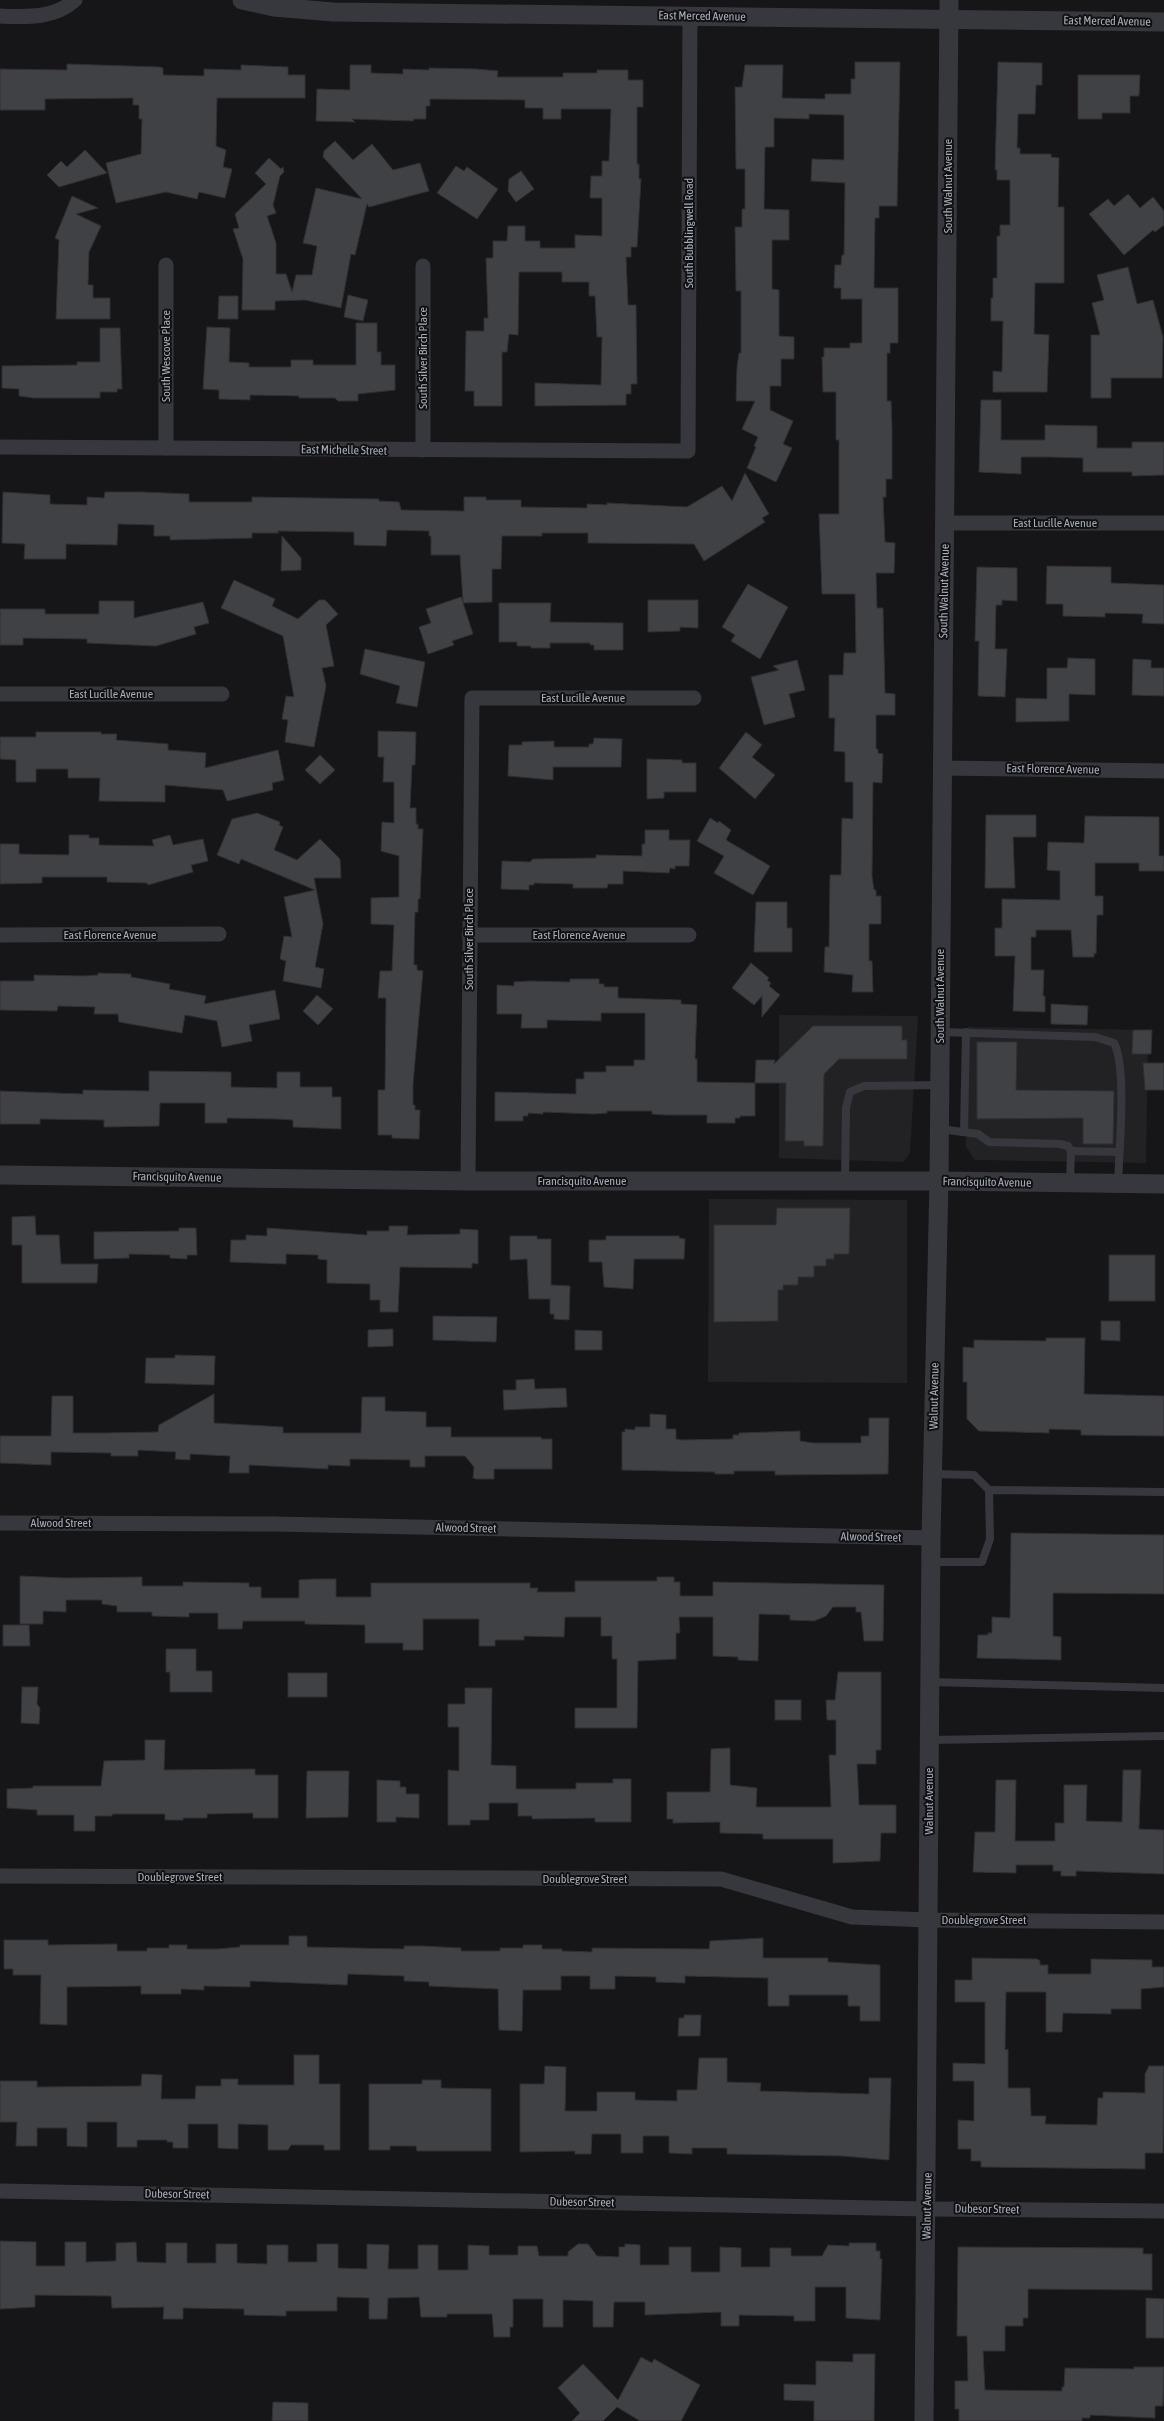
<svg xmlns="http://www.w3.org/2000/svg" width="1164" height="2421" viewBox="0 0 1164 2421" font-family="'Asap Condensed',sans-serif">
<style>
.built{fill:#222225}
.building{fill:#404145;stroke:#303034}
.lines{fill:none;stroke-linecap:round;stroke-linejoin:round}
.service{stroke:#37383d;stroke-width:8}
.minor{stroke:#37383d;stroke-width:15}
.tertiary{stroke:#37383d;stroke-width:19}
.labels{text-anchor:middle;stroke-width:4;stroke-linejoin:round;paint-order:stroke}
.street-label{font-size:12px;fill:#a8adb8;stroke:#111113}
</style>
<rect width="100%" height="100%" fill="#161618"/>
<!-- built -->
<g class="built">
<path d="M779 1015 918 1016 910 1153 903 1162 779 1158Z"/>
<path d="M968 1027 1148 1030 1146 1163 975 1160 966 1147Z"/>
<path d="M709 1199 907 1200V1383L708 1382Z"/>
</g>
<!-- building -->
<g class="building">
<path d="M855 62H900L897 206H879V218H875L874 288H898V343H890V353H887V401H891L892 428V479H886V497H883L885 542 895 543 894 573H876L877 608H883L885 693 895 694V715H876V749H878V753L883 754 882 783 873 782 872 876 874 890H876V896H881V924H869V961H872L873 992H852L853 975 824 972 825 947H829L830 875H841L842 818 853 819V782H845V752L834 751 835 718H829V675H843L844 653H856L855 594H822L819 514H839V440H836V392H823L822 357H824V348H850V343H862V299H841V288H834L835 265H841L842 255H844L845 183 811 181 812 159 844 160V115L809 114V119L774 118V147H765L764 209 789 210V240H772V289L779 290V336L794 337V359H781V386H770V410L793 421 783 444 792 448 776 482 747 468 756 447 754 446 758 437 742 429 755 401H736L737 367 739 353H741V291H736L735 227H742V209H745V169H736L735 87H742L745 65H783L782 98 825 99V94H851V79H855Z"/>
<path d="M998 62 1042 63V85H1036L1035 114H1018L1017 148H1020V154H1051V157L1059 158 1058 207H1064V283H1035L1034 334 1049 335 1047 392H993V371L1002 372 1003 321H991V298H993V278H997V236H1000V225H1010V180H997V170H995Z"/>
<path d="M67 64 159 67 163 68V75L204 76V69L241 70V65L288 67V75H305V98H217L216 146 226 150 223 167 232 169 225 198 199 192 197 199 166 192 116 203 106 163 141 154 142 119H139V105H133V98L45 99V110H0V69L67 70Z"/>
<path d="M350 65H371V73L403 74V69L429 70V68L477 69 498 71 497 77H563V73H597V70H628V80H643V107H637V164H639V179H641L637 247H631V257H626L628 305H636L637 384H631V394H626V405L535 406V383L601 385 602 337H597L595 296H589V282H562V272H519L518 335 509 334 507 352H502V406H474V391H465L466 331H484V318H488L486 258H493V241H507L508 226H525V241H540V248H575V235L602 236V198H590L591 176H602V161H609L611 109H561V119H543V108H525V100L430 99V106H426V119H414L413 121 352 119 355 122 316 121 317 89 350 90Z"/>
<path d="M1078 75H1140L1139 96H1130V113H1102V119H1078Z"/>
<path d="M335 141 353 160 372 144 393 170 420 163 429 191 369 207 367 204 355 255 351 254 341 308 305 300 275 301V310H242L243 259 233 229 239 228 235 214 266 184 255 173 269 158 281 169 283 167 284 172 280 176 273 205 276 213 267 216 276 243V274H286L292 292 296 275H312L317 246 303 243 316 188 362 199 323 157 324 151Z"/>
<path d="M85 150 107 173 59 187 47 175 61 161 67 167Z"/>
<path d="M456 166 464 171 467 167 498 189 477 219 437 193Z"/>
<path d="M521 171 534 189 516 202 508 191 509 179Z"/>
<path d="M1128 194 1140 208 1153 197 1164 211V225L1155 232 1153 230 1124 255 1089 214 1108 199 1114 206Z"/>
<path d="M72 196 98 208 76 214 101 226 89 252 88 285H93V298H110V319H56L59 240 55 238Z"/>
<path d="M1128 267 1137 304 1153 300 1163 337 1162 378H1111V398H1091V335H1100L1092 303 1104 300 1097 275Z"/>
<path d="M348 295 368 300 363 321 344 317Z"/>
<path d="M219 296H238V319H218Z"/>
<path d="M356 323H377V352H381V365H395V390L358 394V401H338L335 398H299V396L250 395V400L219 399V390L203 389 207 327 230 328 229 362 249 363V367H291V360H313V365H356Z"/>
<path d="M100 328H120L122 389H117V392H100V398H34L19 396V389L2 388V366L77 365V362H100Z"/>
<path d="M981 400H1001V440H1045V425L1097 426V448H1132V442H1164V475L1132 476V472H1083V458L1050 457H1021V474L979 472Z"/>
<path d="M745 473 769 514 762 518 765 522 704 561 694 544 588 543V533H542V536H502L501 569H492V602L463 603 473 634 452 641 454 645 428 654 419 627 431 623 426 609 461 597 463 602 460 555H431V536H429V531L387 530 386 546 354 545V532L277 531 279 533H252V538L170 540V536H154V525L118 524 117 545 66 544V559H24L25 544 2 543 3 492 50 495V504L87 505V497L104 498 105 492H142L189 494V502H252V497L379 499V501L399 502 401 510 464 511V497H486V500H521V507L587 508V504L607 505V503L687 507 722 486 732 501Z"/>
<path d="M282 536 301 558V570L281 571Z"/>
<path d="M1047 566 1111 567V583L1164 585V624L1142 623 1143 614 1105 613V617L1063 616V604H1046Z"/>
<path d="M977 567 1017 568V601L1002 600V605H996L995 649H1007L1005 697 978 696 979 641H975Z"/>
<path d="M234 580 275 599 272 606 298 619 319 600H325L338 614 326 625 334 666 322 668 326 686 314 747 285 742 288 720 282 719 286 696 294 697 283 636 221 608Z"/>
<path d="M748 584 788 607 760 659 731 641 735 635 722 627Z"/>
<path d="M648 600H698V628L680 627V631L648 632Z"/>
<path d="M99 601H134V618L203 602 209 623 194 627 196 634 156 646 87 643V639L23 638V645H0V609H45V614H99Z"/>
<path d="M499 603H551L550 622 623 623V650H594V645H590V643H550V648H531V646H517V642H499Z"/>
<path d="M365 649 425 662 417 707 396 703 400 686 360 674Z"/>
<path d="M1068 658 1095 659V695L1069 694V721L1016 722V698L1047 699V668H1067Z"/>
<path d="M1133 659 1151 660V668H1164V696L1132 695Z"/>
<path d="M797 660 805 690 789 694 795 717 764 725 751 677 779 670 773 666Z"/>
<path d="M378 731 416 732 415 765H412L410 808H416V824H418V829H423L420 899H418V912H415L414 950V965H417V970L423 971 413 1084V1105H415V1110H420L419 1139 392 1138V1135H378V1090H385L386 998H378L380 971H392L394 925 371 924V898L399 897V856L381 851 382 822 394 823V782H383L384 757H378Z"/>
<path d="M36 732H101V734H117L116 740 168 744V750L206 753 205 768 278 750 284 780 272 783 273 790 227 801 223 790 165 785V802L99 801 100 778H68V769H36V782H16V760L0 759V737H36Z"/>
<path d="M746 732 762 745 752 757 775 775 755 799 719 768Z"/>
<path d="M594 738 622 739 621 767H553V780L508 776 509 745H522V742L554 741V747H589V744H593Z"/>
<path d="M320 755 335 770 320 784 305 770Z"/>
<path d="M647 759 682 760V763H696V792H664V798L647 799Z"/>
<path d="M257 813 280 822 279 825 283 827 274 850 297 860 320 839 340 859 341 878H314L323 924 315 967 324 969 321 988 283 981 286 961 280 959 284 936 292 937 284 897 315 890 241 859 239 864 217 855 232 819Z"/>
<path d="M986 815H1036V837H1013L1015 888H985Z"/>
<path d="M1085 816 1159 817V856H1164V871H1139V863H1095V896H1103V915H1097L1096 954 1094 953V957H1073L1071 930H1036V937H1031V970H1044L1043 996H1045V1012L1013 1011 1015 956H995V928H1002V899L1060 900V871L1047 870 1048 842 1084 843Z"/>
<path d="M710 818 718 823 719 821 731 830 726 840 770 866 753 895 714 873 724 856 697 841Z"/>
<path d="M645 830H669V840H690L689 866H675V869L670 868 669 873 623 871V884H608L607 888H573V884L534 883V885H529V890L501 889 502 861 530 862 533 859 596 858V855L642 856V844H645Z"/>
<path d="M69 835H89V838H99V845L154 846 152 840 170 835 173 845 203 839 208 861 191 865 193 872 148 885 147 883 107 882V877H42V883L0 884V844H19V854L69 855Z"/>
<path d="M756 902H787V928H792V952H754Z"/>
<path d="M751 963 769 978 767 980 771 983 769 986 780 995 762 1017V996L754 1005 732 988Z"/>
<path d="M98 973 131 974V977L170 984 169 989 206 996 204 1004 275 990 280 1019 249 1025 252 1041 222 1047 217 1021 185 1015 182 1033 119 1022 118 1014H94L95 1007 58 1006 57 1011 0 1010V981H34V975L84 976 98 975Z"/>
<path d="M570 979H599V984H604V987H618V998L681 1000V1004L697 1005 695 1059H697V1082L755 1083 756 1060H775L774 1064 813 1026H902V1040H907V1059H839L824 1074 823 1146H804V1141H785L786 1083H755V1116H740V1118H735V1123H707V1115H666L652 1114V1111H607V1113L594 1114 543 1112V1114L528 1113V1116H523V1121H495V1092L576 1094V1079H584V1072H606V1066H634V1060H645V1013H601V1021L547 1020V1028H521L522 1014H497V985L514 986V982L529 981 570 982Z"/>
<path d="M317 995 333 1009 318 1025 303 1011Z"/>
<path d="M1051 1004 1088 1006 1087 1025 1051 1024Z"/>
<path d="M1133 1030H1152L1151 1054H1132Z"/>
<path d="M977 1042H1017L1016 1090 1114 1091 1113 1144H1083V1118L977 1119Z"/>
<path d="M1143 1063H1164V1090H1145Z"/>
<path d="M149 1071 231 1072V1087L277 1088V1072H300V1087H332V1097H341V1129L293 1127V1120L277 1119 227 1118V1123H205V1103H160L159 1126 104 1127V1120L40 1119V1124H0V1091L83 1094V1090L149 1091Z"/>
<path d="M777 1208H850L849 1254H834V1259H826V1266H814V1277H798V1285H783V1290H778V1321L714 1322V1225H776Z"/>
<path d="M35 1216 36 1235H59L61 1264H98L97 1283H22V1245H12V1217Z"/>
<path d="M389 1226H408L407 1235 460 1234V1229L478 1230V1264L472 1263V1268L400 1267 398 1312H380V1300H370V1284L327 1283V1260L318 1259V1255L286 1254V1264L230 1262 231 1240H246V1235L267 1236V1228L367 1235V1231H389Z"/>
<path d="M179 1228H196L197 1255H187V1259L170 1258V1255L129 1254V1258L94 1259V1232L179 1231Z"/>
<path d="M510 1236H537V1239H551V1285L570 1286 569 1320 554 1319V1314H550V1299H529L527 1259 510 1260Z"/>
<path d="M606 1236H679V1238L685 1239 684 1259H634L633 1289 604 1287 602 1262H589V1240H606Z"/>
<rect x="1109" y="1255" width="46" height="46"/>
<path d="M433 1316 497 1317 496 1342 433 1340Z"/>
<path d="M1101 1321H1120V1341L1101 1340Z"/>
<path d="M393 1329V1346L368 1347V1330Z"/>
<path d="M575 1330 602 1331V1350H575Z"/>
<path d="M1046 1338H1085L1084 1394 1164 1396V1436L1081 1435V1430L1049 1429V1433L979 1431 967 1419V1382H963V1347L974 1348V1340L1046 1341Z"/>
<path d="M175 1355 215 1356 214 1385 145 1383 146 1358H175Z"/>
<path d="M534 1379 535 1389 566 1388 567 1407 504 1410 503 1390H516V1380Z"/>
<path d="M214 1394V1423L283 1427V1433H361L362 1397H385V1411L426 1412V1427H451V1437H541V1439H552V1469H494V1479H476L473 1478 474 1467 465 1456H425V1467H410V1460L350 1459V1466L328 1465V1469L249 1465V1473H229L230 1456 190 1454V1460L175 1459 176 1452 138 1450V1456H111V1453L51 1452V1465L0 1463V1436H51L52 1396H73V1433H105L158 1432 159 1425Z"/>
<path d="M650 1414 666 1415V1429H676V1439L681 1440 733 1439V1435H739V1433L800 1431V1441L813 1443H861V1436H869V1418H889L888 1474 775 1475V1471H734V1474H715V1472L622 1470V1432H625V1429L635 1430V1427H650Z"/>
<path d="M1011 1533 1164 1535V1594L1053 1593V1636L1061 1637V1660L977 1658 978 1635H988V1633H992V1617L1010 1618Z"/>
<path d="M20 1576 66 1578 142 1577V1586H183V1582L249 1583V1587H261V1598H299V1580L314 1579H336V1597H371V1583H530V1588H538L537 1592H575V1581H657V1577H674V1582H680V1596H713V1582L884 1585 883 1641H864L861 1612H856V1607H833L826 1616 814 1621 790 1620V1615L759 1614 758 1661 738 1660V1657L713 1656V1617H679L680 1633H676V1659L638 1661 637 1728H575V1708H617V1659H612V1636H601V1617H565L564 1637 524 1636V1640H495V1646H479V1619H423V1650H403V1643H365V1625L305 1624V1621H243L242 1629H218V1613H189V1617L152 1616V1612H117V1606L102 1604V1600H66V1612L43 1611V1624H20Z"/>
<path d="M3 1625H29L30 1646H3Z"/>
<path d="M166 1649H196V1671H212V1692H170V1672H166Z"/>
<path d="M838 1672H881V1750H876V1764H857L859 1805H896V1833H881L880 1861 833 1863V1839H763V1834L720 1833V1822L673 1823V1819H667V1792H710L711 1749 730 1748V1785L757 1788 756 1807H831L829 1755H836V1720H827L826 1700H835Z"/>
<rect x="288" y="1673" width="39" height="24"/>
<path d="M22 1687H38L37 1704 40 1708 39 1724 21 1723Z"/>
<path d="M465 1688H492L491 1765 516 1766V1789H576V1783H613V1779H631V1822H595V1818L532 1819V1816H518V1803H489V1820H470V1825H448V1770L459 1771V1727H448V1704H465Z"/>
<rect x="775" y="1700" width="26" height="20"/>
<path d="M145 1740H165L164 1770 255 1769V1775H278V1818H253V1813L207 1814V1818H183V1820H165V1814H112V1816H95V1831H74V1815H37V1810L7 1808V1789L33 1788V1786H101L104 1761 145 1760Z"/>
<path d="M1123 1770H1141L1139 1829 1164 1830V1874L1076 1871V1876H1061V1871H1053V1865H1016V1873L973 1872 975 1832H995L996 1780H1016L1015 1841H1055V1823H1064V1785H1087L1086 1821 1122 1822Z"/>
<path d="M307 1771H349L348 1817 306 1818Z"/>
<path d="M377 1780 400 1781V1787H406V1794H419V1818L396 1817V1822H377Z"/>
<path d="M289 1936H307V1947L404 1949V1946H422L461 1948V1951H500V1948H523V1945H542V1949H562V1951L592 1952V1948L709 1949 710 1941 763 1938V1958H828V1962L880 1965V2021H860V2006H848V1995H789V2006H768V1978L685 1976V1983L656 1982V1977L615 1976V1989H590V1976H561V1990H523L522 2031 499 2030 498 1989 429 1986V1982L404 1981V1976L348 1974 347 1985 250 1981V1987L204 1986V1990L181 1989V1994H141V1986L67 1987V2025L40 2024 41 1975H13V1969H4V1940H48V1945L117 1944V1951H147V1948H169V1945H187V1949H217L240 1947V1945H289Z"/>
<path d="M972 1958 1037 1959 1040 1961V1965H1048V1974H1091V1959L1152 1960V1967H1164V1987L1141 1989V2009H1111V2014L1063 2013 1062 2032H1046V1992H1006L1005 2050 1008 2049V2088H1030L1031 2116H1046L1045 2124 1097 2125 1098 2098H1103V2092L1145 2093V2074L1149 2066H1164L1163 2153H1145V2169L1060 2168 981 2167V2161H971V2149H958V2120L974 2121V2081H953V2063L985 2064V2002H955V1980H972Z"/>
<path d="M684 2015H701L700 2036H678L679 2018H684Z"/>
<path d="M294 2055H319V2084H340V2150H324V2145H291L288 2150H268V2125L238 2124V2149L218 2148V2124H188V2148H173V2142H167V2140H137V2147H117V2122H87V2147L67 2146V2128H37V2146H16L17 2122H0V2081H37V2087L141 2086 142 2074 162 2075 161 2099H195L196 2086H221V2079H238V2085H294Z"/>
<path d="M699 2058H727V2082L761 2083 760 2091 869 2094V2078H891L889 2160 843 2156 727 2154V2148H692V2154L669 2153V2136H643V2153H621V2134H592L591 2154H575V2151L520 2152V2084H544L545 2066 566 2067 565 2111H597V2092H635V2100L677 2101V2090H697Z"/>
<path d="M422 2080H441V2088L491 2089V2151H417L416 2146H390V2150H369V2084H422Z"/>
<path d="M0 2241 36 2242V2266H65V2242H86V2262L116 2261V2243L136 2242 137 2262 166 2263V2243H187V2263H216V2244H237V2263L267 2264V2245H288V2262H317V2244H338V2268L367 2269V2244L389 2245 388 2269H418V2245H438V2270H468V2245L489 2246V2255H518V2246H537L539 2256H568V2252L578 2244H588L597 2256 619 2257V2247H625V2244L640 2245V2265H669V2247H691V2272H720V2247L741 2248V2267H770V2248H791V2256H822L828 2245 849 2246V2243H876V2251H880V2259H882L880 2320 846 2318V2287H815V2321H794V2316L739 2315V2326H721V2312L645 2315V2302H614L613 2327H593V2301L563 2300V2327H543V2299H513V2327H510V2337H494L492 2314H447V2317H421L419 2297 388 2298 387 2319H369V2298L337 2297V2311H286V2316L244 2315V2309L183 2308V2319H163L164 2307 112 2308 111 2296 35 2295V2307L0 2309Z"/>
<path d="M958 2247 1143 2248V2254H1152V2290L1028 2289V2318H1023V2326H1005V2351H983L985 2390 1062 2391V2387H1064L1065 2368 1134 2369V2367H1164L1163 2406H1155V2418L1090 2415V2418H1082V2421H959V2409H955V2381H968L967 2336H957Z"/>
<path d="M1146 2298 1164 2299V2338H1146Z"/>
<path d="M853 2354H875L874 2421H814V2401L784 2400V2384L816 2385V2361L853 2362Z"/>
<path d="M641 2357 652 2363 654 2359 700 2385 681 2421H640L617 2407 603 2421H572L580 2413 558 2388 583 2364 618 2400Z"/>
<path d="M273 2402 308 2403V2421H272Z"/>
</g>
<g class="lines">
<!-- service -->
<g class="service">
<path d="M941 1032 1095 1037 1114 1043C1127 1066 1119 1154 1118 1184"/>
<path d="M940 1129 978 1134 989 1142 1060 1144 1068 1146 1071 1151 1070 1182"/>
<path d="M964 1132 966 1032"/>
<path d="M1071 1151 1119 1152"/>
<path d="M845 1181 846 1108 850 1092 864 1086 940 1085"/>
<path d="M933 1474 974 1475 989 1490"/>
<path d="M931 1562H982L990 1539 989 1490 1164 1492"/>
<path d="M931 1682 1164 1688"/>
<path d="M930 1740 1164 1736"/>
</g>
<!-- minor -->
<g class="minor">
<path d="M0 16C26 17 54 19 75 0"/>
<path d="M166 265V448"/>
<path d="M423 266V450"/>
<path d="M0 447 688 451 690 15"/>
<path d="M945 523H1164"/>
<path d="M0 694H222"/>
<path d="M941 768 1164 771"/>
<path d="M0 935 219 934"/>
<path d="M469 935H689"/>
<path d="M468 1181 472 698H694"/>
<path d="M0 1523 275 1524 931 1538"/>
<path d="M0 1876 721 1879 852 1917 928 1920 1164 1922"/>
<path d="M0 2191 927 2209 1164 2211"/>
</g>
<!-- tertiary -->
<g class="tertiary">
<path d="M242 0 274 7 333 12 1164 22"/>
<path d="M0 1175 468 1181H939L1164 1184"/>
<path d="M924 2421 931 1538 939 1181 949 0"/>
</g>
</g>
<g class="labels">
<!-- street labels -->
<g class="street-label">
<text transform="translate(702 16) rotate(1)" y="4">East Merced Avenue</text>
<text transform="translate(1107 21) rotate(1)" y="4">East Merced Avenue</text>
<text transform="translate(948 186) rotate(-90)" y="4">South Walnut Avenue</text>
<text transform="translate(689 233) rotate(-90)" y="4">South Bubblingwell Road</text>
<text transform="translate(166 356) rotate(-90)" y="4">South Wescove Place</text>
<text transform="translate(423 358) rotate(-90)" y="4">South Silver Birch Place</text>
<text transform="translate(344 450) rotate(1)" y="4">East Michelle Street</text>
<text x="1055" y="527">East Lucille Avenue</text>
<text transform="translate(944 591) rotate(-89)" y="4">South Walnut Avenue</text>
<text x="111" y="698">East Lucille Avenue</text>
<text x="583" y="702">East Lucille Avenue</text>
<text transform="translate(1053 769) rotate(1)" y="4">East Florence Avenue</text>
<text x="110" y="939">East Florence Avenue</text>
<text x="579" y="939">East Florence Avenue</text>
<text transform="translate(469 939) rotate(-90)" y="4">South Silver Birch Place</text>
<text transform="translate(940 996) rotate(-90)" y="4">South Walnut Avenue</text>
<text transform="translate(177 1177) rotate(1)" y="4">Francisquito Avenue</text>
<text x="582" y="1185">Francisquito Avenue</text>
<text transform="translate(987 1182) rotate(1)" y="4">Francisquito Avenue</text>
<text transform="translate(934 1396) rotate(-89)" y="4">Walnut Avenue</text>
<text x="61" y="1527">Alwood Street</text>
<text transform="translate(466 1528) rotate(1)" y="4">Alwood Street</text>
<text transform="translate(871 1537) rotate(1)" y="4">Alwood Street</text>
<text transform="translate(929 1801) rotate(-90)" y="4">Walnut Avenue</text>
<text x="180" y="1881">Doublegrove Street</text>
<text x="585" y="1883">Doublegrove Street</text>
<text x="984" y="1924">Doublegrove Street</text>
<text transform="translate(177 2194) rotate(1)" y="4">Dubesor Street</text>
<text transform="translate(582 2202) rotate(1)" y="4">Dubesor Street</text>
<text transform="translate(927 2206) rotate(-89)" y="4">Walnut Avenue</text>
<text transform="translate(987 2209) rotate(1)" y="4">Dubesor Street</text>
</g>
</g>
</svg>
